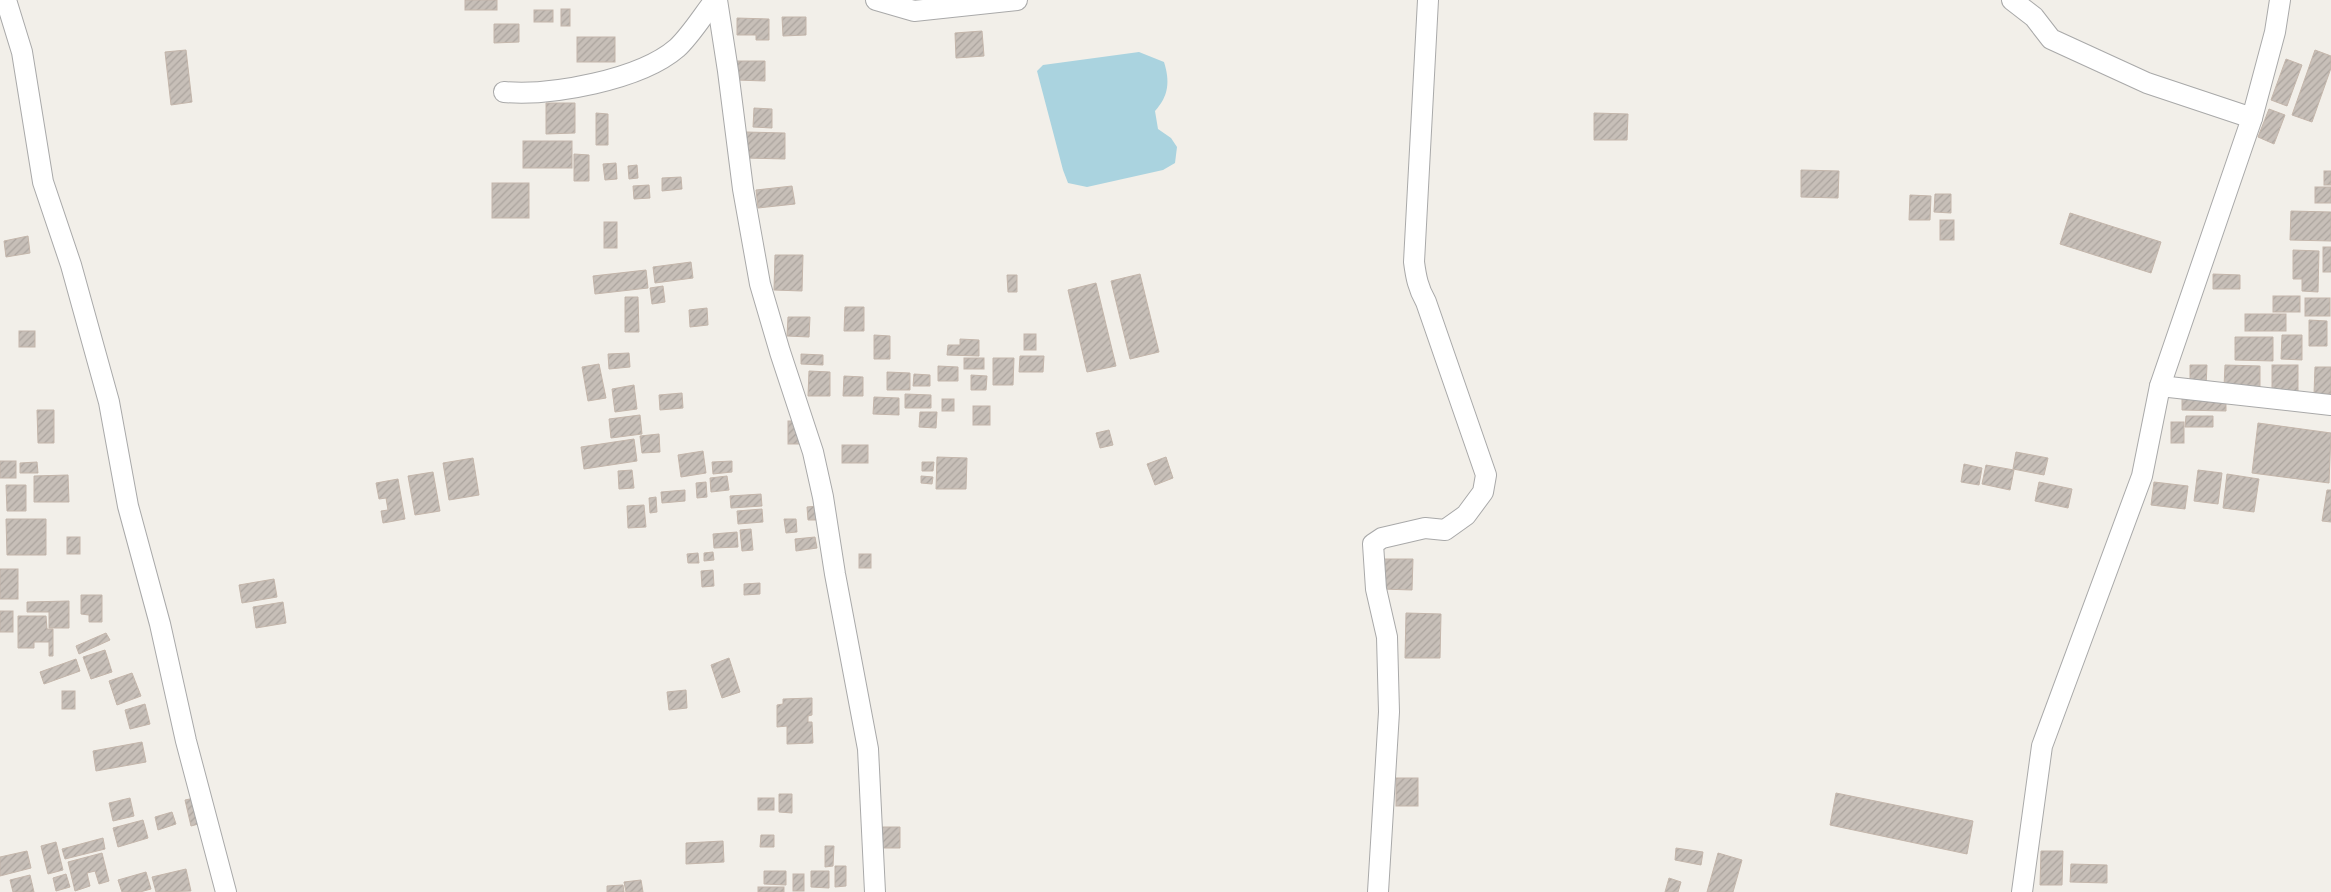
<svg xmlns="http://www.w3.org/2000/svg" width="2331" height="892" viewBox="0 0 2331 892" font-family="Jost,sans-serif">
<style>
.water{fill:#aad3df}
.building{fill:url(#building-hatch);stroke:#c4b6ab}
.lines{fill:none;stroke-linecap:round;stroke-linejoin:round}
.minor-casing{stroke:#a9a9a9;stroke-width:22}
.minor{stroke:#fff;stroke-width:20}
</style>
<defs>
<pattern id="building-hatch" width="6" height="6" patternUnits="userSpaceOnUse" patternTransform="scale(1.25)"><rect width="6" height="6" fill="#c7bfb8"/><path d="M-1 1l2-2M0 6l6-6M5 7l2-2" fill="none" stroke="#aba49e"/></pattern>
</defs>
<rect width="100%" height="100%" fill="#f2efe9"/>
<!-- water -->
<path class="water" d="M1139 52 1164 62C1170 81 1169 96 1155 111L1158 129 1171 138 1177 147 1175 163 1163 170 1087 187 1068 183 1063 170 1037 71 1043 65Z"/>
<!-- building -->
<g class="building">
<rect x="465" y="0" width="32" height="10"/>
<rect x="561" y="9" width="9" height="17"/>
<rect x="534" y="10" width="19" height="12"/>
<path d="M782 17H806V35L783 36Z"/>
<path d="M737 18 769 19V40H756V35H737Z"/>
<path d="M494 24H519V42L494 43Z"/>
<path d="M982 31 984 56 956 58 955 33Z"/>
<rect x="577" y="37" width="38" height="25"/>
<path d="M186 50 192 102 171 105 165 52Z"/>
<path d="M2315 50 2331 56V68L2312 122 2292 115Z"/>
<path d="M2286 59 2302 65 2287 106 2271 100Z"/>
<path d="M737 61H765V81L736 80Z"/>
<path d="M546 103H575V133L546 134Z"/>
<path d="M754 108 772 109V128L753 127Z"/>
<path d="M2269 109 2285 115 2274 144 2258 137Z"/>
<path d="M596 113 608 114V145H596Z"/>
<path d="M1594 113 1628 114 1627 140H1594Z"/>
<path d="M746 132 785 133V159L746 158Z"/>
<rect x="523" y="141" width="49" height="27"/>
<path d="M574 154 589 155V181H574Z"/>
<path d="M616 163 617 179 605 180 603 164Z"/>
<path d="M637 165 638 178 629 179 628 166Z"/>
<path d="M1801 170 1839 171 1838 198 1801 197Z"/>
<rect x="2324" y="171" width="7" height="14"/>
<path d="M681 177 682 189 662 191V178Z"/>
<rect x="492" y="183" width="37" height="35"/>
<path d="M649 185 650 198 634 199 633 186Z"/>
<path d="M792 186 795 204 758 208 756 190Z"/>
<rect x="2315" y="187" width="16" height="16"/>
<path d="M1935 194H1951V213L1934 212Z"/>
<path d="M1910 195 1931 196 1930 220H1909Z"/>
<path d="M2291 211 2331 212V241L2290 240Z"/>
<path d="M2070 213 2161 242 2151 273 2060 244Z"/>
<rect x="1940" y="220" width="14" height="20"/>
<rect x="604" y="222" width="13" height="26"/>
<path d="M28 236 30 253 6 257 4 241Z"/>
<rect x="2323" y="247" width="8" height="25"/>
<path d="M2293 250 2319 251 2318 292 2302 291V279H2293Z"/>
<path d="M775 255H803L802 291 774 290Z"/>
<path d="M691 262 693 278 655 283 653 267Z"/>
<path d="M646 270 648 288 595 294 593 276Z"/>
<path d="M1140 274 1159 352 1130 359 1111 281Z"/>
<path d="M2213 274 2240 275V289H2213Z"/>
<path d="M1007 275H1017V292H1008Z"/>
<path d="M1096 283 1116 366 1087 372 1068 290Z"/>
<path d="M663 286 665 302 652 304 650 288Z"/>
<rect x="2273" y="296" width="27" height="16"/>
<path d="M625 297H638L639 332H625Z"/>
<rect x="2305" y="298" width="25" height="18"/>
<path d="M845 307H864V331H844Z"/>
<path d="M707 308 708 325 690 327 689 310Z"/>
<rect x="2245" y="314" width="41" height="17"/>
<path d="M788 317H810L809 337 787 336Z"/>
<path d="M2309 320 2327 321V346H2309Z"/>
<rect x="19" y="331" width="16" height="16"/>
<rect x="1024" y="334" width="12" height="16"/>
<path d="M874 335 890 336V359H874Z"/>
<path d="M2282 335H2302V360L2281 359Z"/>
<path d="M2235 337H2273V361L2235 360Z"/>
<path d="M960 339 979 340V356L947 355 948 345H960Z"/>
<path d="M629 353 630 367 609 369 608 354Z"/>
<path d="M801 354 823 355V365L801 364Z"/>
<path d="M1020 356H1044L1043 372H1019Z"/>
<rect x="964" y="358" width="20" height="11"/>
<path d="M993 358H1014L1013 385H993Z"/>
<path d="M599 364 606 398 588 401 582 367Z"/>
<path d="M2190 365H2207L2206 386H2190Z"/>
<path d="M2225 365 2260 366V388L2224 387Z"/>
<rect x="2272" y="365" width="26" height="30"/>
<path d="M938 366 958 367V381H938Z"/>
<path d="M2315 367H2331V394H2314Z"/>
<path d="M809 371 830 372V396H808Z"/>
<path d="M887 372 910 373V390H887Z"/>
<path d="M914 374 930 375V386H913Z"/>
<path d="M971 375 987 376 986 390H971Z"/>
<path d="M844 376 863 377V396H843Z"/>
<path d="M634 385 637 409 615 412 612 389Z"/>
<path d="M682 393 683 408 660 410 659 395Z"/>
<path d="M905 394 931 395V408H905Z"/>
<path d="M874 397 899 398V415L873 414Z"/>
<path d="M2182 398 2226 399V411L2182 410Z"/>
<rect x="942" y="399" width="12" height="12"/>
<rect x="973" y="406" width="17" height="19"/>
<path d="M37 410H54V443H38Z"/>
<path d="M920 412H937L936 428 919 427Z"/>
<path d="M640 415 642 434 611 438 609 419Z"/>
<path d="M2186 416H2213V427H2185Z"/>
<rect x="788" y="421" width="14" height="23"/>
<rect x="2171" y="422" width="13" height="21"/>
<path d="M2258 423 2331 433 2329 483 2252 473Z"/>
<path d="M1109 430 1113 445 1100 448 1096 433Z"/>
<path d="M659 434 660 452 642 453 640 436Z"/>
<path d="M634 439 637 461 584 469 581 447Z"/>
<rect x="842" y="445" width="26" height="18"/>
<path d="M703 451 706 473 681 477 678 455Z"/>
<path d="M2016 452 2048 458 2044 475 2013 469Z"/>
<path d="M937 457 967 458 966 489H936Z"/>
<path d="M1166 457 1173 478 1155 485 1147 464Z"/>
<path d="M473 458 479 495 449 500 443 463Z"/>
<rect x="0" y="461" width="16" height="17"/>
<path d="M732 461V472L713 474 712 462Z"/>
<path d="M37 462 38 473H20V463Z"/>
<path d="M922 462H934L933 471H922Z"/>
<path d="M1964 464 1982 468 1979 485 1961 482Z"/>
<path d="M1986 465 2014 470 2010 490 1982 484Z"/>
<path d="M632 470 634 488 619 489 618 471Z"/>
<path d="M2198 470 2222 473 2218 504 2194 501Z"/>
<path d="M433 472 440 511 415 515 408 476Z"/>
<path d="M2227 474 2259 479 2254 512 2223 508Z"/>
<path d="M68 475 69 502H34V476Z"/>
<path d="M727 476 729 490 711 492 710 478Z"/>
<path d="M921 476 933 477 932 484 921 483Z"/>
<path d="M398 479 405 519 383 523 381 511 388 510 386 498 379 499 376 483Z"/>
<path d="M706 482 707 497 697 498 696 483Z"/>
<path d="M2039 482 2072 489 2068 508 2035 501Z"/>
<path d="M2154 482 2188 486 2185 509 2151 505Z"/>
<path d="M6 485H26V511H7Z"/>
<path d="M685 490V501L662 503 661 492Z"/>
<path d="M2327 490H2331V522L2322 521Z"/>
<path d="M761 494 762 506 731 508 730 496Z"/>
<path d="M656 497 657 512 650 513 649 498Z"/>
<path d="M644 505 646 527 628 528 627 506Z"/>
<path d="M818 506 819 520H808L807 507Z"/>
<path d="M762 509 763 522 738 524 737 511Z"/>
<path d="M6 519H46V555H7Z"/>
<path d="M784 519H796L797 532 786 533Z"/>
<path d="M751 529 753 550 742 551 740 530Z"/>
<path d="M737 532 738 547 714 548 713 534Z"/>
<rect x="67" y="537" width="13" height="17"/>
<path d="M815 537 817 548 796 551 795 539Z"/>
<path d="M713 552 714 560 704 561V553Z"/>
<path d="M698 553 699 563H688L687 554Z"/>
<rect x="859" y="554" width="12" height="14"/>
<path d="M1383 559H1413L1412 590 1382 589Z"/>
<rect x="0" y="569" width="18" height="30"/>
<path d="M713 570 714 586 702 587 701 571Z"/>
<path d="M274 579 277 597 242 603 239 585Z"/>
<path d="M760 583V594L744 595V584Z"/>
<path d="M81 595H102V622H89V615L81 614Z"/>
<path d="M69 601V628H49V612H27V602Z"/>
<path d="M283 602 286 623 256 628 253 607Z"/>
<rect x="0" y="611" width="13" height="21"/>
<path d="M1406 613 1441 614 1440 658H1405Z"/>
<path d="M18 616H46L47 629H53V656H49V642H34V648H18Z"/>
<path d="M106 633 110 640 79 654 76 646Z"/>
<path d="M105 650 112 672 91 679 83 657Z"/>
<path d="M729 658 740 692 722 698 711 665Z"/>
<path d="M76 659 80 671 44 684 40 672Z"/>
<path d="M132 673 141 696 117 705 109 681Z"/>
<path d="M686 690 687 708 669 710 667 692Z"/>
<rect x="62" y="691" width="13" height="18"/>
<path d="M812 698V715L808 716V722H812L813 743 787 744V726L777 727V705L783 704V699Z"/>
<path d="M145 704 150 724 130 729 125 710Z"/>
<path d="M142 742 146 762 96 771 93 751Z"/>
<rect x="1396" y="778" width="22" height="28"/>
<path d="M1836 793 1973 821 1967 854 1830 825Z"/>
<path d="M779 794H792V813L779 812Z"/>
<path d="M199 797 206 822 191 826 185 800Z"/>
<path d="M130 798 134 816 113 821 109 803Z"/>
<rect x="758" y="798" width="16" height="12"/>
<path d="M172 812 176 824 158 830 155 817Z"/>
<path d="M143 820 148 838 118 847 113 828Z"/>
<path d="M882 827H900V848H881Z"/>
<path d="M761 835H774V847H760Z"/>
<path d="M103 838 105 849 65 859 62 849Z"/>
<path d="M723 841 724 862 686 864V843Z"/>
<path d="M56 842 63 870 48 874 41 846Z"/>
<path d="M825 846H834L833 866 825 867Z"/>
<path d="M1676 848 1703 852 1701 865 1675 860Z"/>
<path d="M27 851 31 868 0 876V857Z"/>
<path d="M2041 851H2063L2062 885H2040Z"/>
<path d="M102 853 109 881 99 884 95 871 87 873 90 886 75 891 68 862Z"/>
<path d="M1718 853 1742 860 1733 892H1707Z"/>
<path d="M2071 864 2107 865V883L2070 882Z"/>
<path d="M835 866H846V886L835 887Z"/>
<path d="M186 869 191 891 156 892 152 877Z"/>
<path d="M764 871H786V885L764 884Z"/>
<path d="M811 871H829V888L811 887Z"/>
<path d="M146 872 151 889 140 892H122L118 880Z"/>
<path d="M66 874 70 887 56 891 53 878Z"/>
<rect x="793" y="874" width="11" height="17"/>
<path d="M30 875 34 892H13L10 880Z"/>
<path d="M1669 878 1681 882 1678 892H1665Z"/>
<path d="M641 880 643 892H626L624 882Z"/>
<path d="M623 885 624 892H607V886Z"/>
<rect x="758" y="887" width="26" height="5"/>
</g>
<g class="lines">
<defs>
<g id="minor">
<path d="M6 0 22 52 43 182 71 265 109 402 128 506 160 624 186 741 226 892"/>
<path d="M717 0 728 71 743 189 760 284 780 352 813 452 823 497 835 574 868 749 875 892"/>
<path d="M876 0 914 11 1017 0"/>
<path d="M2012 0 2034 17 2051 39 2147 83 2252 118"/>
<path d="M504 92C551 96 640 80 677 48 691 35 703 15 715 0"/>
<path d="M2160 386 2331 405"/>
<path d="M1378 892 1389 712 1387 637 1376 589 1373 544 1382 538 1425 528 1445 530 1466 515 1483 492 1486 475 1426 302C1418 288 1416 277 1414 262L1428 0"/>
<path d="M2022 892 2042 746 2142 476 2160 386 2252 118 2275 32 2280 0"/>
</g>
</defs>
<!-- minor casing -->
<use href="#minor" class="minor-casing"/>
<!-- minor -->
<use href="#minor" class="minor"/>
</g>
</svg>
